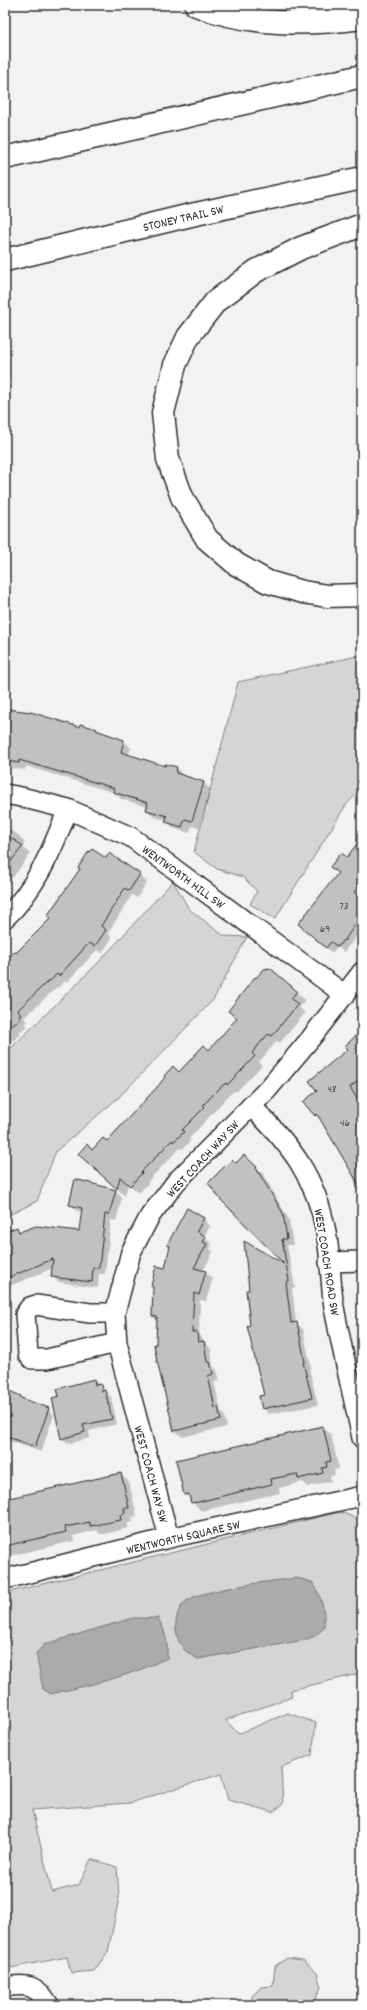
<svg xmlns="http://www.w3.org/2000/svg" width="367" height="2010" viewBox="0 0 367 2010" font-family="Dekko,sans-serif">
<style>
.green{fill:#d5d5d5;stroke:#808080}
.water{fill:#ababab;stroke:#787878}
.shadow{fill:#0003}
.building{fill:#c1c1c1;stroke:#2b2b2b}
.lines{fill:none;stroke-linecap:round;stroke-linejoin:round}
.minor-casing{stroke:#2b2b2b;stroke-width:22}
.motorway-casing{stroke:#2b2b2b;stroke-width:25}
.minor{stroke:#fff;stroke-width:19}
.motorway{stroke:#fff;stroke-width:22}
.labels{text-anchor:middle;stroke-width:4;stroke-linejoin:round;paint-order:stroke}
.number-label{font-size:11px;fill:#505050}
.street-label{font-size:13px;fill:#2b2b2b;stroke:#fff}
</style>
<rect width="100%" height="100%" fill="#f2f2f2"/>
<filter id="ink" filterUnits="userSpaceOnUse"><feTurbulence type="fractalNoise" baseFrequency=".025" numOctaves="2"/><feDisplacementMap in="SourceGraphic" scale="8" xChannelSelector="R" yChannelSelector="G"/><feConvolveMatrix kernelMatrix="1 2 1 2 8 2 1 2 1" color-interpolation-filters="sRGB"/></filter>
<g filter="url(#ink)">
<!-- green -->
<g class="green">
<path d="M362 655V788L346 805 275 919 250 904 257 891 243 877 217 869 194 852 238 682Z"/>
<path d="M173 881 189 909 224 936 247 937 213 1000 119 1097 56 1151 37 1201 5 1217V1054L97 964Z"/>
<path d="M340 1512 351 1516 362 1524V1673L291 1690 292 1697 226 1720 238 1734 288 1713 316 1723 312 1755 281 1767 283 1804 273 1812 228 1800 221 1774 130 1803 32 1810 52 1892 79 1885 91 1859 117 1867 119 1898 108 1952 94 1971 71 1973 67 1957 5 1969V1593Z"/>
<path d="M287 1958 303 1960 317 1973 321 1987 313 2005H253L252 1996 261 1987 273 1986 275 1966Z"/>
</g>
<!-- water -->
<g class="water">
<path d="M297 1578 312 1582C322 1596 325 1611 324 1628L315 1636 305 1640 198 1659C184 1652 178 1645 176 1629 175 1619 178 1608 186 1601 200 1590 276 1580 297 1578Z"/>
<path d="M133 1618H158C166 1632 168 1643 167 1658 131 1676 90 1685 51 1694L43 1689 36 1653 45 1644Z"/>
</g>
<!-- shadow -->
<g class="shadow">
<path d="M5 710 31 713 80 728 81 725 124 741 131 748 128 756 165 767 177 768 183 776 204 783 211 790 199 828 192 826 189 833 173 828 167 820 154 817 147 810 148 807 121 799 115 793 26 766 25 770 5 767Z"/>
<path d="M5 827 18 835 25 842 22 846 30 854 17 872 5 886Z"/>
<path d="M362 838V929L344 952 337 947 332 953 306 930 347 858Z"/>
<path d="M106 859 139 875 147 882 137 898 132 895 108 933 112 938 102 953 97 950 67 982 65 981 58 988 57 987 24 1018 28 1022 25 1023 28 1026 19 1032 21 1035 5 1046V962L16 954 52 919 49 916Z"/>
<path d="M270 969 305 1000 299 1007 305 1013 280 1043 277 1041 259 1062 262 1065 251 1077 236 1092 235 1091 230 1094 189 1139 191 1141 182 1149 180 1148 148 1181 149 1182 139 1193 128 1184 125 1196 88 1162 92 1151 107 1143 179 1073 209 1051 237 1019 229 1010 256 980Z"/>
<path d="M362 1032V1088L356 1094 362 1104V1207L352 1171 322 1121 315 1115 318 1091Z"/>
<path d="M244 1156 263 1174 289 1220 293 1245H287L295 1287 292 1288 296 1323 303 1329 311 1368H309L318 1405 269 1414 263 1408 266 1396 252 1326 245 1243 288 1267 222 1199 236 1164Z"/>
<path d="M76 1180 116 1191 122 1197 116 1221 111 1220 105 1274H99L98 1288 59 1282 52 1276 53 1268 5 1288V1234L17 1228 21 1232H80L82 1212 77 1211 71 1204Z"/>
<path d="M187 1210 204 1219 210 1226 204 1237 212 1244 210 1249 213 1252 203 1271 213 1278 206 1301 200 1300 199 1335 211 1349 213 1366 217 1370 220 1381 214 1382 221 1411 224 1415 227 1427 182 1437 175 1430 157 1344 158 1322 153 1316 166 1269 171 1247 168 1245Z"/>
<path d="M93 1380 100 1385 111 1397 117 1424 89 1431 90 1438 68 1444 62 1438 60 1397Z"/>
<path d="M5 1387 6 1391 24 1400 48 1409 54 1415 41 1452 10 1441 6 1449 5 1448Z"/>
<path d="M322 1427 331 1435 339 1469 334 1470 335 1475 330 1476 331 1481 307 1487 303 1482 279 1488 280 1493 201 1511 185 1494Z"/>
<path d="M120 1474 129 1482 137 1516 132 1517 133 1522 128 1523V1528L105 1534H100L97 1530 73 1536 74 1541 5 1557V1500Z"/>
</g>
<!-- building -->
<g class="building">
<path d="M7 709 31 712 79 727 80 724 97 729 96 730 124 740 121 752 165 766V764L177 767 176 773 204 782 192 821 185 819 182 827 165 822 167 816 146 810 148 803 113 792 114 788 19 760V763L5 761Z"/>
<path d="M5 834 23 846 5 869Z"/>
<path d="M362 837V882L354 892 362 898V915L344 941 343 940 338 947 331 942 326 948 298 924 338 873 330 867 341 853 347 857Z"/>
<path d="M92 849 106 858 109 853 140 874 129 891 125 888 101 926 106 930 95 946 89 943 59 976 57 974 50 981 49 980 18 1010 21 1014 19 1015 21 1018 5 1030V961L15 951 16 953 51 918 47 916 80 869 78 868 89 851 90 852Z"/>
<path d="M270 968 297 991 291 999 298 1004 272 1036 268 1034 252 1053 255 1056 243 1069 227 1085 226 1083 222 1086 203 1105 205 1107 182 1130 184 1132 173 1142 172 1140 141 1172 142 1173 130 1186 120 1177 117 1189 78 1154 87 1144 92 1150 103 1138 107 1141 159 1085 165 1077 164 1076 173 1066 179 1072 204 1045 209 1050 237 1018 228 1011 255 977 256 978 264 969Z"/>
<path d="M362 1030V1078L350 1087 362 1107V1190L317 1114 315 1116 303 1102 317 1091 309 1081 348 1049 345 1046Z"/>
<path d="M244 1155 257 1167 256 1168 283 1213 287 1239H282L289 1281 286 1282 291 1323 297 1322 305 1362H303L312 1398 262 1409 259 1396 264 1395 247 1326 250 1325 246 1290H249L244 1241 284 1264 221 1200 208 1183 232 1159 236 1163Z"/>
<path d="M75 1179 116 1190 109 1215 105 1214 99 1268H93L92 1282 51 1277 53 1259 5 1279V1239L7 1238 5 1232 17 1227 19 1232 36 1226 79 1231 82 1208 69 1205Z"/>
<path d="M187 1208 204 1218 197 1231 206 1237 203 1242 207 1244 194 1268 206 1271 199 1295 194 1293 192 1332H197L198 1342 204 1341 207 1362H210L213 1374 208 1376 215 1408 218 1407 221 1420 174 1431 157 1361 154 1344H156L157 1317 152 1316 153 1287 151 1286 156 1266 165 1268 170 1246 167 1245Z"/>
<path d="M94 1379 95 1385 101 1384 102 1391 105 1390 112 1419 83 1425 85 1432 61 1439 52 1398 59 1396 57 1389Z"/>
<path d="M5 1389 21 1396V1398L49 1408 35 1447 5 1436Z"/>
<path d="M323 1426 331 1461 326 1462 327 1467 322 1468 323 1473 298 1479 297 1474 271 1479 272 1484 198 1502 191 1503 189 1494 184 1495 176 1460Z"/>
<path d="M121 1473 129 1508H124L125 1513 120 1515 121 1520 96 1525 90 1526V1522L65 1527 66 1532 5 1546V1499Z"/>
</g>
<g class="lines">
<defs>
<g id="minor">
<path d="M5 794 21 797 68 809 131 837 345 995"/>
<path d="M5 918C36 889 53 848 68 809"/>
<path d="M251 1106C290 1144 316 1177 326 1232 331 1257 330 1282 334 1307 342 1351 353 1395 362 1438"/>
<path d="M329 1262 362 1261"/>
<path d="M115 1313H90L36 1305 30 1307 25 1314 28 1354 32 1359H47L117 1343"/>
<path d="M169 1538 117 1343 115 1313 131 1252 150 1216 176 1182 268 1089 311 1038 362 972"/>
<path d="M5 1579 169 1538 362 1496"/>
<path d="M5 1987C27 1983 37 1985 49 2005"/>
</g>
<g id="motorway">
<path d="M196 5C249 26 307 25 362 18"/>
<path d="M5 158 362 76"/>
<path d="M362 225 301 248 256 271 216 301 188 337 175 365 163 413 168 459 182 497 207 539 236 564 268 582 303 592 327 596 362 595"/>
<path d="M5 260 191 215 362 178"/>
</g>
</defs>
<!-- minor casing -->
<use href="#minor" class="minor-casing"/>
<!-- motorway casing -->
<use href="#motorway" class="motorway-casing"/>
<!-- minor -->
<use href="#minor" class="minor"/>
<!-- motorway -->
<use href="#motorway" class="motorway"/>
</g>
</g>
<g class="labels">
<!-- number labels -->
<g class="number-label">
<text x="344" y="909">73</text>
<text x="325" y="932">69</text>
<text x="332" y="1092">48</text>
<text x="345" y="1126">46</text>
</g>
<!-- street labels -->
<g class="street-label">
<text transform="translate(183 217) rotate(-13)" y="5">STONEY TRAIL SW</text>
<text transform="translate(184 876) rotate(36)" y="5">WENTWORTH HILL SW</text>
<text transform="translate(202 1158) rotate(-47)" y="5">WEST COACH WAY SW</text>
<text transform="translate(328 1262) rotate(81)" y="5">WEST COACH ROAD SW</text>
<text transform="translate(152 1474) rotate(75)" y="5">WEST COACH WAY SW</text>
<text transform="translate(183 1536) rotate(-13)" y="5">WENTWORTH SQUARE SW</text>
</g>
</g>
<!-- margin -->
<rect width="367" height="2010" fill="none" stroke="#fff" stroke-width="20"/>
<rect x="10" y="10" width="347" height="1990" fill="none" stroke="#2b2b2b" stroke-width="1.5" filter="url(#ink)"/>
</svg>
